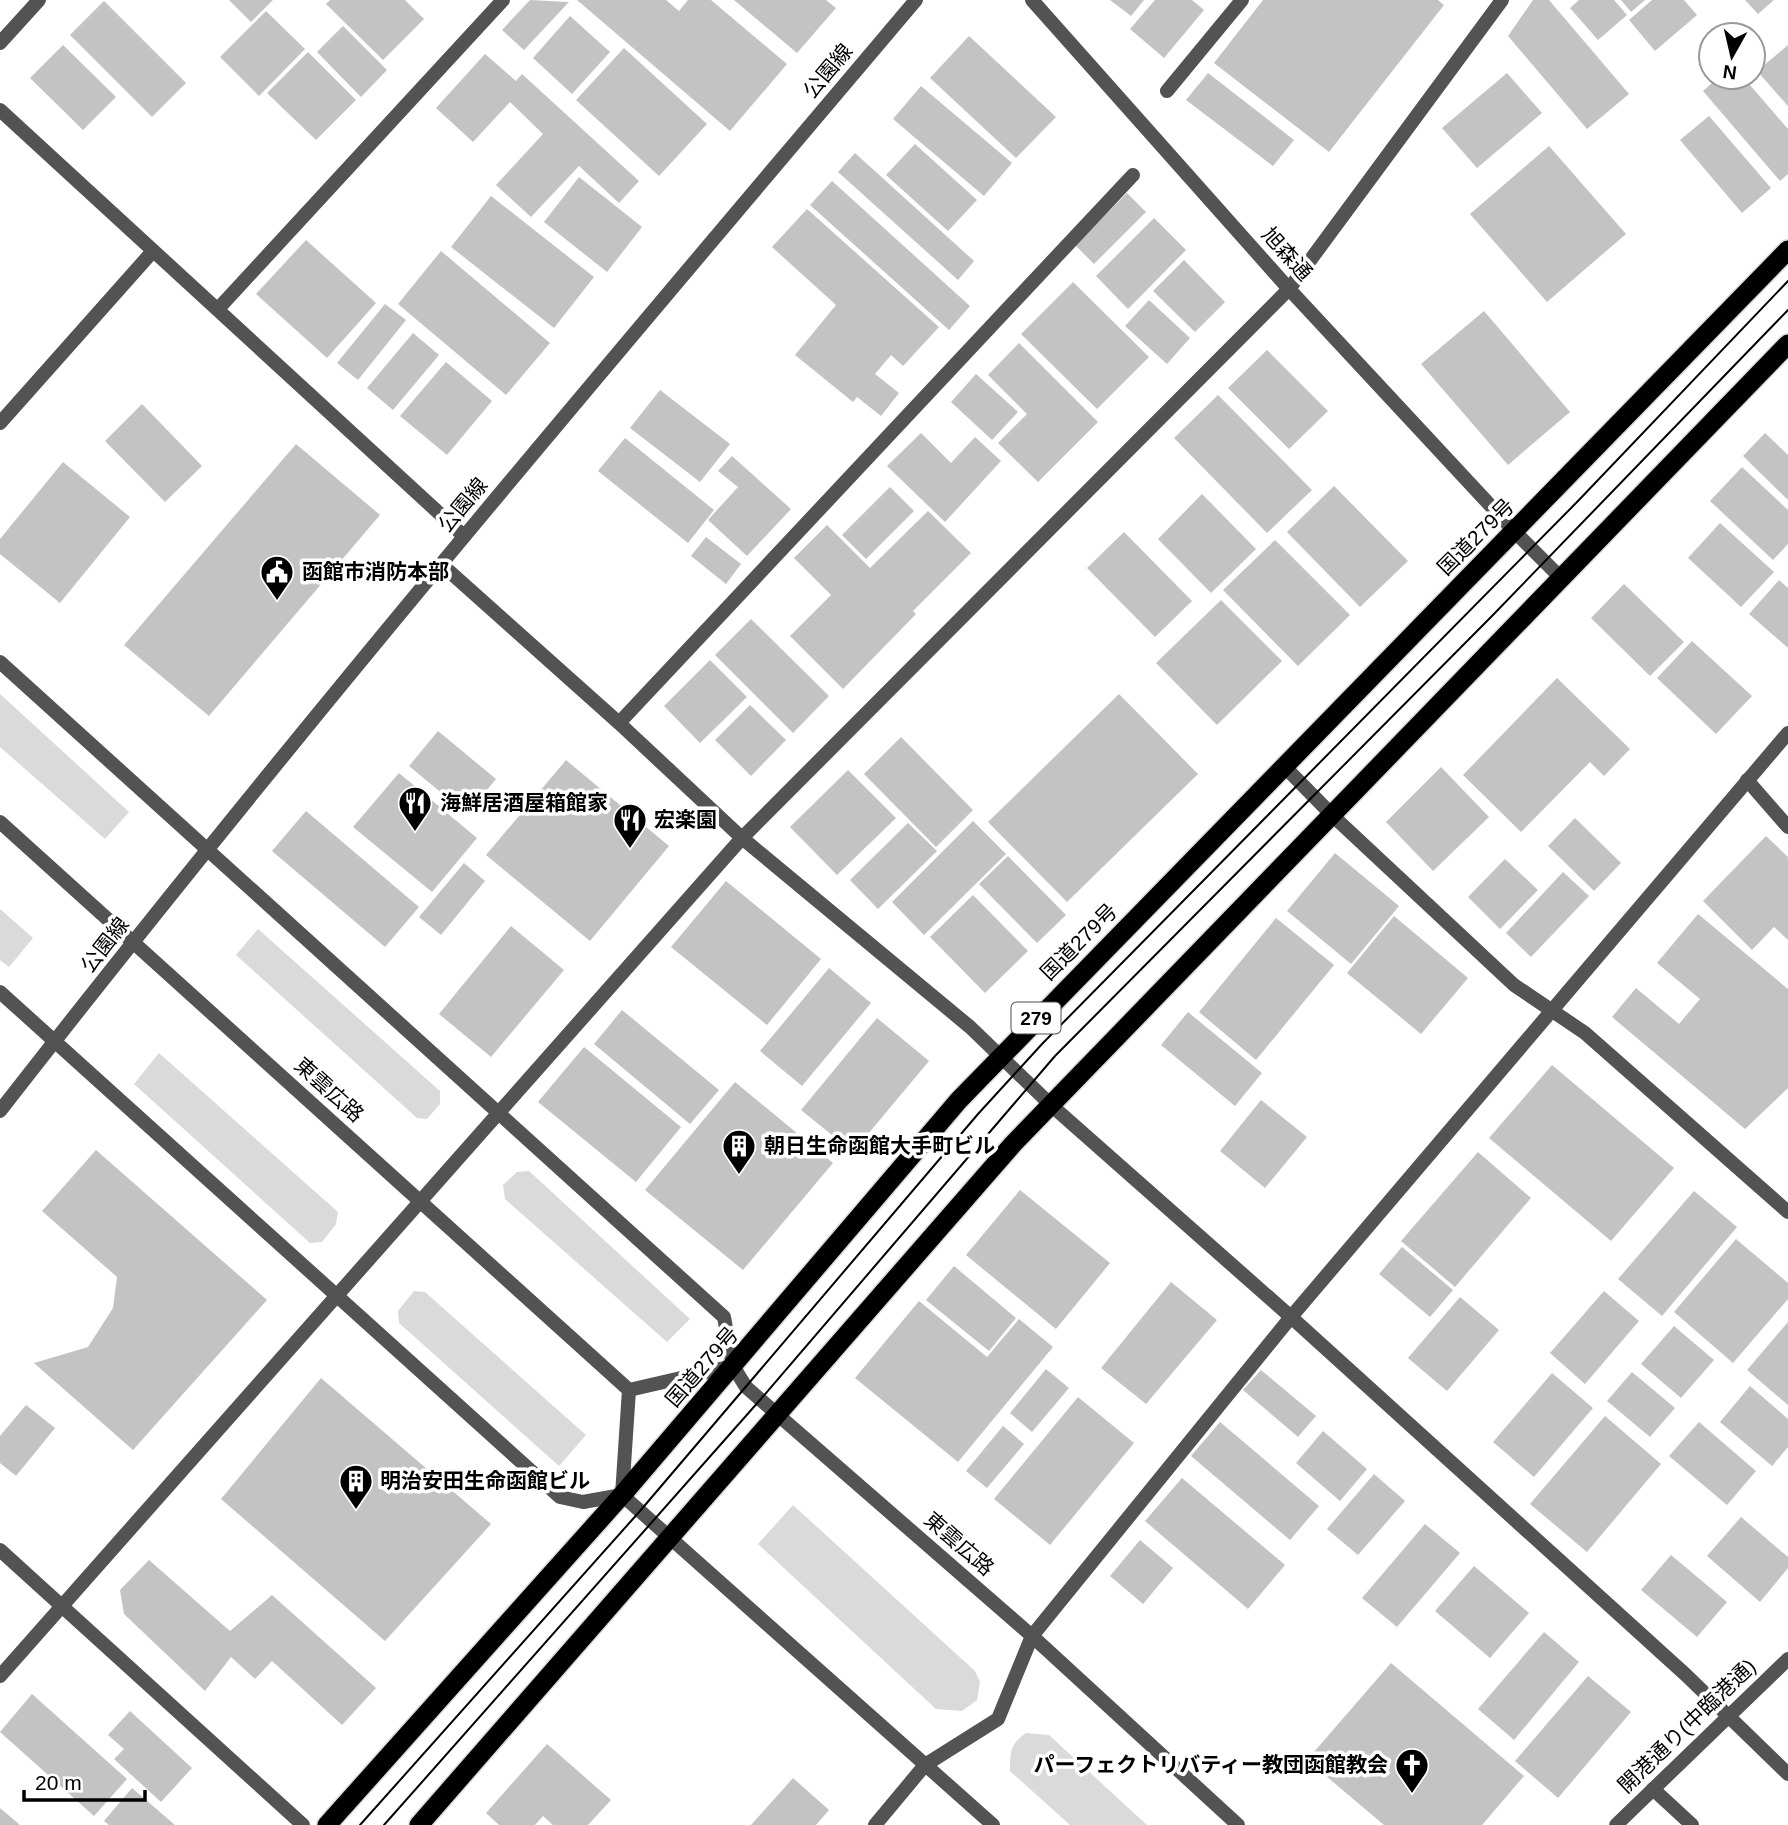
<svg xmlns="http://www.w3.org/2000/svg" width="1788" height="1825" viewBox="0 0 1788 1825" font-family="Helvetica,'Noto Sans JP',sans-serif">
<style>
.green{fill:#dadada}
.building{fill:#c3c3c3}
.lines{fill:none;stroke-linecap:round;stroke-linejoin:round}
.trunk-casing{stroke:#dbdbdb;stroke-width:22}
.service{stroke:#535353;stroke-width:14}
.minor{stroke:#535353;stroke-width:14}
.tertiary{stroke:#535353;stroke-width:14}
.trunk{stroke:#000;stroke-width:19}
.tram{stroke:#000;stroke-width:2}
.labels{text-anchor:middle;stroke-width:7;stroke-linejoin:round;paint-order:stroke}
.shield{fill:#fff;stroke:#4c4c4c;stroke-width:2}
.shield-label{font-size:19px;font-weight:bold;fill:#000}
.street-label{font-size:21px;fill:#000;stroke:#fff}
.poi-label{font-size:21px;font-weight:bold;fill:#000;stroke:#fff;text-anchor:start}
</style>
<rect width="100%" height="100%" fill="#fff"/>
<!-- green -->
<g class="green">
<path d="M0 694 129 812 105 839 0 747Z"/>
<path d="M0 909 33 938 9 967 0 960Z"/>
<path d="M258 929 440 1091V1104L427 1119 417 1118 236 955Z"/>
<path d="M159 1053 338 1212 336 1224 322 1242 310 1243 134 1084Z"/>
<path d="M529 1171 690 1319 667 1342 505 1199 503 1185 517 1172Z"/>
<path d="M414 1291 425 1292 586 1435 559 1466 399 1323 398 1311Z"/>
<path d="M793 1505 975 1671 980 1682 977 1700 962 1711 936 1709 758 1544Z"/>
<path d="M1026 1733 1049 1735 1147 1825H1070L1010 1771C1010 1752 1010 1744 1026 1733Z"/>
</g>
<!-- building -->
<g class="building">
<path d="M229 0H273L251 22Z"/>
<path d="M330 0H405L424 19 383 60 326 4Z"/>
<path d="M530 0 569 2 524 50 502 30Z"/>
<path d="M577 0H666L679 11 688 0H711L787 64 730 131Z"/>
<path d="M734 0H826L836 8 797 53Z"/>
<path d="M1110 0H1144L1131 16Z"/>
<path d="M1155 0H1192L1204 10 1164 58 1130 29Z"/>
<path d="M1263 0H1438L1444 5 1329 152 1214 63Z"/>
<path d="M1533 0H1549L1629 94 1587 129 1508 36Z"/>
<path d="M1579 0H1614L1627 15 1598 40 1570 8Z"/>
<path d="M1621 0H1645L1631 12Z"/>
<path d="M1652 0H1684L1697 15 1655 51 1629 20Z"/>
<path d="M1745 0H1774L1758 14Z"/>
<path d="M104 1 186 83 152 117 70 35Z"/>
<path d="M266 11 305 49 259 96 220 57Z"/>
<path d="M570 16 610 52 572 94 533 58Z"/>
<path d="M343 26 387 70 361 97 317 52Z"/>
<path d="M969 36 1056 117 1016 158 930 78Z"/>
<path d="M63 45 116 97 83 130 30 78Z"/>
<path d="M1788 45V106L1757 71Z"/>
<path d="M624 48 707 124 659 176 576 100Z"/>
<path d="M308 52 356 100 316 140 267 93Z"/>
<path d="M485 54 516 81 522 74 639 181 619 203 579 166 531 217 496 185 543 134 510 102 473 142 436 108Z"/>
<path d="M1208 73 1294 140 1273 166 1186 100Z"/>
<path d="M1507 73 1542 113 1477 168 1442 128Z"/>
<path d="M1719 77H1743L1788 129V174L1780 181 1703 91Z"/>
<path d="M921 86 1012 163 984 196 893 119Z"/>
<path d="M1709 116 1771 188 1742 213 1680 140Z"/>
<path d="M915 144 977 200 948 231 886 175Z"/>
<path d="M1549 146 1626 234 1547 302 1470 214Z"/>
<path d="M855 153 974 261 958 280 838 172Z"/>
<path d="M579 177 642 227 607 272 544 222Z"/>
<path d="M832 181 970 306 949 330 810 205Z"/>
<path d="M1127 193 1146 212 1094 264 1075 245Z"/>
<path d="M491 196 594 277 554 328 451 247Z"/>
<path d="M807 209 939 327 903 366 891 355 875 374 899 393 881 416 857 397 853 402 795 355 836 305 772 247Z"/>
<path d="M1154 218 1186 250 1128 309 1096 276Z"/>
<path d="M306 240 376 303 327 358 256 294Z"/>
<path d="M441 251 550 343 506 395 398 304Z"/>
<path d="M1184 260 1225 302 1195 332 1153 291Z"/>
<path d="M1073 282 1149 357 1097 409 1021 334Z"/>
<path d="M1149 300 1190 338 1167 364 1125 326Z"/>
<path d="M385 304 406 320 358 380 337 363Z"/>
<path d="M1484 311 1570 412 1508 465 1421 364Z"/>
<path d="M413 333 439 355 393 410 367 388Z"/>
<path d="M1019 343 1098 422 1038 482 998 443 1027 414 988 375Z"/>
<path d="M1267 350 1328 411 1289 449 1228 388Z"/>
<path d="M446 362 492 401 447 455 400 416Z"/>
<path d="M976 374 1018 412 992 440 951 402Z"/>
<path d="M660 390 730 444 700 482 630 428Z"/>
<path d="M1218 395 1312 490 1267 533 1174 438Z"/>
<path d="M142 404 202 466 165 502 105 441Z"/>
<path d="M921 433 951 463 975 437 1001 461 945 522 887 466Z"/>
<path d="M1765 433 1788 455V500L1743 456Z"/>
<path d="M625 438 714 510 688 543 598 471Z"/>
<path d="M296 444 380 515 209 716 124 645Z"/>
<path d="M732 456 791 509 747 556 708 520 738 487 718 471Z"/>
<path d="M63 462 130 517 60 603 0 554V539Z"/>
<path d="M1742 467 1788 510V544L1773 560 1710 501Z"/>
<path d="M1334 486 1408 561 1360 607 1287 532Z"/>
<path d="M890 487 914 511 866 559 842 535Z"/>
<path d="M1202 494 1256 549 1211 593 1158 539Z"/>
<path d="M928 511 971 553 913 611 916 614 843 689 790 636 831 595 794 558 827 525 870 568Z"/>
<path d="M1720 523 1774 572 1741 607 1688 558Z"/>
<path d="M1124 532 1192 601 1155 637 1087 568Z"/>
<path d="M706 537 741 564 726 584 691 556Z"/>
<path d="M1275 540 1350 615 1298 666 1223 590Z"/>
<path d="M1779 580 1788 588V648L1749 614Z"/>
<path d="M1624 584 1684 642 1650 676 1591 618Z"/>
<path d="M1221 600 1282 661 1217 725 1156 663Z"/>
<path d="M751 619 829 696 793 733 715 655Z"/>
<path d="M1692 641 1752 696 1716 734 1657 678Z"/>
<path d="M710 660 747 697 700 743 664 706Z"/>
<path d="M1557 678 1630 749 1604 776 1590 762 1521 832 1463 775Z"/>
<path d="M1119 694 1198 774 1067 902 988 822Z"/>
<path d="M750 705 786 740 751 776 715 740Z"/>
<path d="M438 731 496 779 467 814 409 766Z"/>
<path d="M901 737 973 810 936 847 864 774Z"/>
<path d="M566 760 669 846 590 941 486 855Z"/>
<path d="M1441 767 1489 817 1433 871 1386 822Z"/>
<path d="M848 770 896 818 837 875 790 827Z"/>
<path d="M399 773 477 838 432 892 353 827Z"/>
<path d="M306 811 419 907 385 947 272 851Z"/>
<path d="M1575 818 1621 863 1594 891 1548 846Z"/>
<path d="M973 821 1006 854 924 935 892 902Z"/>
<path d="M908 823 937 851 878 909 850 880Z"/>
<path d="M1766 836 1788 857V940L1774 927 1752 950 1703 901Z"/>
<path d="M1335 853 1399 906 1351 964 1287 911Z"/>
<path d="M1008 856 1066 915 1037 943 979 884Z"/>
<path d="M1505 859 1538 890 1500 929 1468 897Z"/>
<path d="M464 863 485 881 441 935 419 917Z"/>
<path d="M1563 872 1589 896 1531 957 1506 933Z"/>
<path d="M726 881 821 959 767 1025 671 947Z"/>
<path d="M973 895 1028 951 985 993 930 937Z"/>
<path d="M1698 914 1788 989V1088L1745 1129 1612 1017 1636 988 1679 1024 1700 999 1657 963Z"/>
<path d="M1394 916 1468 978 1421 1034 1347 973Z"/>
<path d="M1276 918 1334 965 1256 1060 1199 1012Z"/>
<path d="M511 926 564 970 491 1057 439 1014Z"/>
<path d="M829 968 871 1003 802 1086 760 1051Z"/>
<path d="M622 1010 719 1090 690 1124 594 1044Z"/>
<path d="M1188 1012 1262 1073 1235 1106 1161 1045Z"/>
<path d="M877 1018 929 1061 853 1152 801 1110Z"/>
<path d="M584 1047 681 1127 636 1182 538 1102Z"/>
<path d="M1552 1065 1674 1168 1611 1241 1489 1138Z"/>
<path d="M735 1082 833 1163 743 1270 645 1190Z"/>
<path d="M1261 1100 1307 1137 1265 1188 1220 1151Z"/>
<path d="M96 1150 267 1300 133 1450 34 1363 88 1347 113 1308 117 1277 42 1211Z"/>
<path d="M1478 1152 1531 1198 1455 1287 1401 1241Z"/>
<path d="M1020 1190 1110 1263 1056 1329 966 1255Z"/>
<path d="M1694 1191 1737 1227 1662 1316 1618 1279Z"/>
<path d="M1736 1239 1788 1283V1299L1733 1363 1674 1312Z"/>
<path d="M1402 1247 1453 1290 1430 1317 1379 1274Z"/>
<path d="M954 1266 1016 1318 989 1351 926 1300Z"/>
<path d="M1171 1282 1217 1320 1146 1404 1101 1368Z"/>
<path d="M1604 1291 1639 1321 1585 1384 1550 1353Z"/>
<path d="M1460 1297 1499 1330 1447 1391 1408 1358Z"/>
<path d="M919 1301 987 1357 1019 1319 1053 1347 958 1462 855 1378Z"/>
<path d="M1788 1322V1405L1747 1370Z"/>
<path d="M1674 1326 1714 1360 1681 1398 1641 1364Z"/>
<path d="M1046 1369 1069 1388 1032 1432 1010 1413Z"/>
<path d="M1261 1370 1316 1416 1298 1437 1243 1390Z"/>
<path d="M1632 1372 1675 1408 1650 1437 1607 1401Z"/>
<path d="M1552 1373 1593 1408 1534 1477 1493 1442Z"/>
<path d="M321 1378 491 1524 385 1641 221 1499Z"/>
<path d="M1750 1386 1788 1419V1447L1772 1466 1720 1422Z"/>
<path d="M1078 1397 1134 1443 1050 1545 994 1499Z"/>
<path d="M26 1405 55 1428 16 1476 0 1463V1436Z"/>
<path d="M1605 1416 1661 1464 1587 1552 1530 1504Z"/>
<path d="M1220 1422 1319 1506 1290 1540 1191 1456Z"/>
<path d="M1699 1422 1756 1471 1727 1505 1669 1456Z"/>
<path d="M1003 1426 1024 1444 987 1488 966 1471Z"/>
<path d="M1323 1431 1367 1469 1340 1501 1296 1463Z"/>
<path d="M1374 1474 1405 1501 1358 1555 1327 1529Z"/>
<path d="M1182 1478 1285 1565 1248 1609 1145 1521Z"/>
<path d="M1741 1517 1788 1557V1568L1760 1602 1707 1556Z"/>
<path d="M1425 1524 1460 1553 1397 1627 1362 1598Z"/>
<path d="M1140 1540 1173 1568 1143 1604 1110 1576Z"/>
<path d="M1671 1555 1727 1602 1697 1637 1641 1590Z"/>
<path d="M149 1560 230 1631 272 1595 376 1688 342 1725 272 1661 255 1679 231 1657 205 1691 124 1614 120 1590Z"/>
<path d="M1474 1566 1529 1613 1490 1658 1435 1611Z"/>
<path d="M1544 1632 1579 1662 1514 1740 1478 1709Z"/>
<path d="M1391 1663 1524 1776 1482 1825H1384L1307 1760Z"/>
<path d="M1588 1676 1631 1712 1558 1798 1515 1761Z"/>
<path d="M32 1694 127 1779 94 1816 0 1732Z"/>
<path d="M130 1711 192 1768 161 1802 114 1759 124 1749 108 1735Z"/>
<path d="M547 1744 611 1800 588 1825H553L543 1816 535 1825H499L486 1813Z"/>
<path d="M793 1778 829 1810 816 1825H751Z"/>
<path d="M132 1788 175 1825H109L104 1821Z"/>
<path d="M0 1808 20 1825H0Z"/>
</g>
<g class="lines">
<defs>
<g id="trunk">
<path d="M327 1825 622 1495 959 1100 1788 250"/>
<path d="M419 1825 1013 1144 1788 344"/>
</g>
</defs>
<!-- trunk casing -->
<use href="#trunk" class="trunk-casing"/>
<!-- service -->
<path class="service" d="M1653 1789 1692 1825"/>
<!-- minor -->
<g class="minor">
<path d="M0 43 39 0"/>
<path d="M1167 91 1242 0"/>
<path d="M0 110 464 536"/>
<path d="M218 309 503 0"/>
<path d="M1515 532 1562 579"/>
<path d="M441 564 619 723 742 838 970 1027 1051 1105 1291 1317 1686 1675 1788 1774"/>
<path d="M0 662 724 1317 733 1366"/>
<path d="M619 723 1133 175"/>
<path d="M1284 766 1333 816 1514 985 1585 1033 1788 1212"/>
<path d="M1747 780 1788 827"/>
<path d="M0 992 560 1497 583 1502 622 1495"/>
<path d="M0 1676 742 838 1289 289 1502 0"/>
<path d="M875 1825 925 1765"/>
</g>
<!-- tertiary -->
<g class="tertiary">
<path d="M1032 0 1289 289 1515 532"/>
<path d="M0 423 153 251"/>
<path d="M0 822 629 1390"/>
<path d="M0 1111C295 732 606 366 916 0"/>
<path d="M629 1390 733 1366 746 1387 1032 1636 1238 1825"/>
<path d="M629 1390 622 1495 993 1825"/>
<path d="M0 1550 303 1825"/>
<path d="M925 1765 998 1719 1032 1636 1291 1317 1788 733"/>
<path d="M1616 1825 1788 1659"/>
</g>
<!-- trunk -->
<use href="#trunk" class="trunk"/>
<!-- tram -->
<g class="tram">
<path d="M360 1825 640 1511 978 1114 1042 1044 1577 502 1788 281"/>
<path d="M384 1825 760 1400 1055 1056 1491 617 1788 310"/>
</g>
</g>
<!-- icons -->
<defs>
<symbol id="civic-pin" viewBox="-11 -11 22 30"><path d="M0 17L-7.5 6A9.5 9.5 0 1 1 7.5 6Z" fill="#000" stroke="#fff"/><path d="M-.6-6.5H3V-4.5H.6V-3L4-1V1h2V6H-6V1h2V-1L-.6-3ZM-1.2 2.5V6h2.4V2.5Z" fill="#fff"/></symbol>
<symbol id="restaurant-pin" viewBox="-11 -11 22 30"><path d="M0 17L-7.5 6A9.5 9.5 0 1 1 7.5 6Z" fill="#000" stroke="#fff"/><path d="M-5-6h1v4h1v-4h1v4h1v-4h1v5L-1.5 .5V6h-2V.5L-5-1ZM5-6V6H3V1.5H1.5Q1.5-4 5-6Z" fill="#fff"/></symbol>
<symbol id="building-pin" viewBox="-11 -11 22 30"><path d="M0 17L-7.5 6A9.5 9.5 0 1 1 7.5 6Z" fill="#000" stroke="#fff"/><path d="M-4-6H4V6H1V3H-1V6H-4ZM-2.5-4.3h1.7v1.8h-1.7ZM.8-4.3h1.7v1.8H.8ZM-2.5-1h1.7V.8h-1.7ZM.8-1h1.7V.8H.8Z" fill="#fff"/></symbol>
<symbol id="church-pin" viewBox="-11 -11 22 30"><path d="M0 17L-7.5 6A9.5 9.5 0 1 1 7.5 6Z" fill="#000" stroke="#fff"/><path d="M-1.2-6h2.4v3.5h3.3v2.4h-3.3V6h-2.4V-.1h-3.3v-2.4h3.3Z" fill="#fff"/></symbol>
</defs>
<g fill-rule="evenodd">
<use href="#civic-pin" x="258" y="553" width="38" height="52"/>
<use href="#restaurant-pin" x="396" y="784" width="38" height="52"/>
<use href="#restaurant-pin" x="611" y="801" width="38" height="52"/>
<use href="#building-pin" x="720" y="1127" width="38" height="52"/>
<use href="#building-pin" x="337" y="1462" width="38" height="52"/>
<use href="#church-pin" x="1393" y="1746" width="38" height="52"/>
</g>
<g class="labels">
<!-- shield labels -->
<rect class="shield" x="1011.5" y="1002.5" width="49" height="31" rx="5"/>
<g class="shield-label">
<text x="1036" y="1025">279</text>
</g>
<!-- street labels -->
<g class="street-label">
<text transform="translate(828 71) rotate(-50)" y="7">公園線</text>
<text transform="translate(1287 254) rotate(48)" y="7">旭森通</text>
<text transform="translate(463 505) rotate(-50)" y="7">公園線</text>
<text transform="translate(1476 537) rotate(-45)" y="7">国道279号</text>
<text transform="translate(1079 942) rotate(-45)" y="7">国道279号</text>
<text transform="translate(105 945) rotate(-52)" y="7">公園線</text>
<text transform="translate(329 1090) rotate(42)" y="7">東雲広路</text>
<text transform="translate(702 1367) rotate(-49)" y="7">国道279号</text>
<text transform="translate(959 1544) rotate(41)" y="7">東雲広路</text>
<text transform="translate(1687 1726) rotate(-44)" y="7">開港通り(中臨港通)</text>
</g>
<!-- poi labels -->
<g class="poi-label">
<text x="302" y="579">函館市消防本部</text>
<text x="440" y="810">海鮮居酒屋箱館家</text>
<text x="654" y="827">宏楽園</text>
<text x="764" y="1153">朝日生命函館大手町ビル</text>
<text x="380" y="1488">明治安田生命函館ビル</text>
<text x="1388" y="1772" text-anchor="end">パーフェクトリバティー教団函館教会</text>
</g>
</g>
<!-- north arrow -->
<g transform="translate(1732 56) rotate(188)"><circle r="33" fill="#ffffff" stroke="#999999" stroke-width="2"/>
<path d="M0-5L12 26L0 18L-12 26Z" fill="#000000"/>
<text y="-10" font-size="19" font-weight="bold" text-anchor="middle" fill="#000000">N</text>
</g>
<!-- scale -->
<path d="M24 1790v10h121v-10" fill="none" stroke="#000000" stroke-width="3.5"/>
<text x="35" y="1790" font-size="21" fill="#000000" stroke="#ffffff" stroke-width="5" paint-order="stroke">20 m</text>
</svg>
